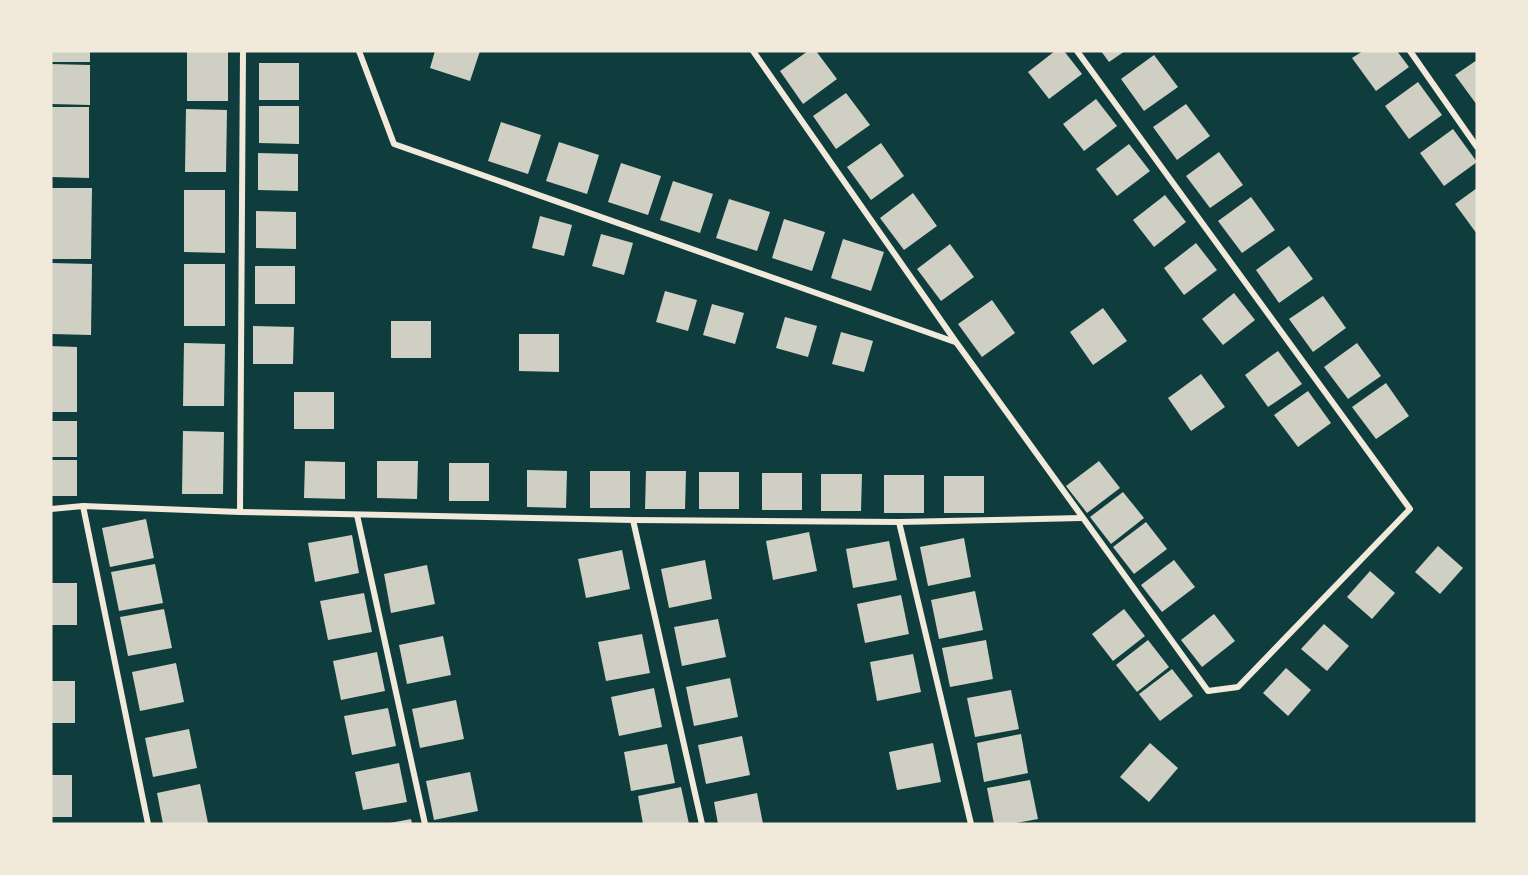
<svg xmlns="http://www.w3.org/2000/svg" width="1528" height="875" viewBox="0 0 1528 875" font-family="'Fira Sans',sans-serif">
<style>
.building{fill:#cfcfc3}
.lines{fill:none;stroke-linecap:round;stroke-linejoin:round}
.minor{stroke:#f1e9da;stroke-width:6}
</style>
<rect width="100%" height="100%" fill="#0f3d3e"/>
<!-- building -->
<g class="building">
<rect x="51" y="51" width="39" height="11"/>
<rect x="187" y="51" width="41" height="50"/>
<path d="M435 51H480L470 81 430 68Z"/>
<path d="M808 51H816L837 79 803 104 780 71Z"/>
<path d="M1055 51H1064L1082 74 1049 99 1028 72Z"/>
<path d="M1101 51H1125L1109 62Z"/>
<path d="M1363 51H1397L1409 67 1376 91 1352 58Z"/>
<path d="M1154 55 1178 87 1144 111 1121 79Z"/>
<path d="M1477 60V105L1455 75Z"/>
<rect x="259" y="63" width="40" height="37"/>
<path d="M51 64 90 65V105L51 104Z"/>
<path d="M1418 82 1442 115 1409 139 1385 106Z"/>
<path d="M846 93 870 125 836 149 813 116Z"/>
<path d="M1096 99 1117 126 1084 151 1063 124Z"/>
<path d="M1186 104 1210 136 1177 160 1153 127Z"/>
<path d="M259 106H299V144L259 143Z"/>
<path d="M51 107H89V178L51 177Z"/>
<path d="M186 109 227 110 226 172H185Z"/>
<path d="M501 122 541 135 528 174 488 161Z"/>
<path d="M1453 129 1477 162 1444 186 1420 153Z"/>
<path d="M559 142 599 155 587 194 546 181Z"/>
<path d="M881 143 904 176 871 200 847 167Z"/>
<path d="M1129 144 1150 171 1117 196 1096 169Z"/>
<path d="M1219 152 1243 185 1210 208 1186 176Z"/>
<path d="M258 153 298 154V191L258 190Z"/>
<path d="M621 163 661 176 648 215 608 202Z"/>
<path d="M673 181 713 194 700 233 660 220Z"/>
<path d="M51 188H92L91 259H51Z"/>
<path d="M1477 188V234L1455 204Z"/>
<path d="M184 190H225V253L184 252Z"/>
<path d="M913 193 937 226 904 250 880 218Z"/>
<path d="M1165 195 1186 222 1154 247 1133 220Z"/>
<path d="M1251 197 1275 230 1242 253 1218 221Z"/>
<path d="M729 199 770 212 757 251 716 238Z"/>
<path d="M256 211 296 212V249L256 248Z"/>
<path d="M540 216 572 225 564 256 532 248Z"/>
<path d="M784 219 825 232 812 271 772 258Z"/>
<path d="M601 234 633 243 624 275 592 266Z"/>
<path d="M843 239 884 252 871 291 831 278Z"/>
<path d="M1196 243 1217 270 1184 295 1164 268Z"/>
<path d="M950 244 974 277 941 301 917 269Z"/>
<path d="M1289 246 1313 279 1279 303 1256 270Z"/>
<path d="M51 263 92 264 91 335 51 334Z"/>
<rect x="184" y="264" width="41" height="62"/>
<rect x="255" y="266" width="40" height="38"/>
<path d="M665 291 697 300 688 331 656 322Z"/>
<path d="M1234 293 1255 320 1223 345 1202 319Z"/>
<path d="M1323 296 1346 328 1313 352 1289 319Z"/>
<path d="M992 300 1015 333 982 357 958 324Z"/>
<path d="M712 304 744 313 735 344 703 335Z"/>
<path d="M1103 308 1127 341 1093 365 1070 332Z"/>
<path d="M785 317 817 326 808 357 776 348Z"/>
<rect x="391" y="321" width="40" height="37"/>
<path d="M253 326 294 327 293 364H253Z"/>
<path d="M841 332 873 341 864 372 832 364Z"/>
<path d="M519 334H559V372L519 371Z"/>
<path d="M184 343 225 344 224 406H183Z"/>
<path d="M1357 343 1381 376 1348 399 1324 367Z"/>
<path d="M51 346 77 347V412H51Z"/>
<path d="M1278 351 1302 384 1268 407 1245 375Z"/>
<path d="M1201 374 1225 407 1191 431 1168 398Z"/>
<path d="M1386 383 1409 416 1376 439 1352 407Z"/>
<path d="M1308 391 1331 423 1298 447 1274 415Z"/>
<rect x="294" y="392" width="40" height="37"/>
<rect x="51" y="421" width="26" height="36"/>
<path d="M183 431 224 432 223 494H182Z"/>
<rect x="51" y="460" width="26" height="36"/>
<path d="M305 461 345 462V499L304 498Z"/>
<path d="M377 461H418L417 499 377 498Z"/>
<path d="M1099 461 1120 488 1087 513 1066 486Z"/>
<rect x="449" y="463" width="40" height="38"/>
<path d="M527 470 567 471 566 508 527 507Z"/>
<rect x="590" y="471" width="40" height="37"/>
<path d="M646 471H686L685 509H645Z"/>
<rect x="699" y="472" width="40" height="37"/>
<rect x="762" y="473" width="40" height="37"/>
<path d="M821 474H862L861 511H821Z"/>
<rect x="884" y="475" width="40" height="38"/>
<rect x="944" y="476" width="40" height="37"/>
<path d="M1123 492 1144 518 1111 544 1090 517Z"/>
<path d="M146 519 154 558 110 567 102 528Z"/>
<path d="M1146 522 1167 549 1134 574 1113 547Z"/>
<path d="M809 532 817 571 773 580 766 541Z"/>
<path d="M352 535 359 573 315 582 308 543Z"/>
<path d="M964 538 971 577 928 586 920 547Z"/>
<path d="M889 541 897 580 853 588 846 549Z"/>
<path d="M1438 546 1463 568 1440 594 1415 572Z"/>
<path d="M622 550 630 589 586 598 578 559Z"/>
<path d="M705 560 712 599 669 608 661 569Z"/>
<path d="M1174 560 1195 587 1162 612 1141 585Z"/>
<path d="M155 564 163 603 119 611 111 572Z"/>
<path d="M427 565 435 604 391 613 384 574Z"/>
<path d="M1370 571 1395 593 1372 619 1347 597Z"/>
<rect x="51" y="583" width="26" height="42"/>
<path d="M975 591 983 630 939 639 931 600Z"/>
<path d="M364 593 372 632 328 640 320 601Z"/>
<path d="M901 595 909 634 865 643 857 604Z"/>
<path d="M164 609 172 648 128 656 120 617Z"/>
<path d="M1124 609 1145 636 1113 661 1092 634Z"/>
<path d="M1214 614 1235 641 1202 667 1181 640Z"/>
<path d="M718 619 726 657 682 666 674 627Z"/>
<path d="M1324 624 1349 646 1327 671 1301 649Z"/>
<path d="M642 634 650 673 606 681 598 642Z"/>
<path d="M443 636 451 675 407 684 399 645Z"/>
<path d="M986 640 993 679 950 687 942 648Z"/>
<path d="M1148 640 1169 667 1137 692 1116 665Z"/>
<path d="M377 652 385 691 341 700 333 661Z"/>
<path d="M913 654 921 692 877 701 870 662Z"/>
<path d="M176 663 184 702 140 711 132 672Z"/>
<path d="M1286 668 1311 690 1288 716 1263 693Z"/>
<path d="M1172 669 1193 696 1160 721 1139 694Z"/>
<path d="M730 678 738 717 694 726 686 687Z"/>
<rect x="51" y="681" width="24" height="42"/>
<path d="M654 688 662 727 619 736 611 697Z"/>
<path d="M1011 690 1019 729 975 737 967 698Z"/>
<path d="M456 700 464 739 420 748 412 709Z"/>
<path d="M388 708 396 746 352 755 344 716Z"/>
<path d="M189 729 197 768 153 777 145 738Z"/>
<path d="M1021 734 1028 773 984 782 977 743Z"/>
<path d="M742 736 750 775 706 784 698 745Z"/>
<path d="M933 743 941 782 897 790 889 752Z"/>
<path d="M1150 743 1178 768 1149 802 1120 777Z"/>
<path d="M667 744 675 783 631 791 624 752Z"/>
<path d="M399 763 407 802 363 810 355 772Z"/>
<path d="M470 772 478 811 434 820 426 781Z"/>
<rect x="51" y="775" width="21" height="42"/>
<path d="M1030 780 1038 819 1011 824H994L987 788Z"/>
<path d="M200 784 208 823 163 824 157 793Z"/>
<path d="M681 787 689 824H643L638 796Z"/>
<path d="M757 793 763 824H718L714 802Z"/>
<path d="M411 819 412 824H390V823Z"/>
</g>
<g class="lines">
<!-- minor -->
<g class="minor">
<path d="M359 51 394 144 955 342"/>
<path d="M753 51 956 342 1208 691 1238 687 1410 509 1077 51"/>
<path d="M1410 51 1477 147"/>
<path d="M83 506 148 824"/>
<path d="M51 509 83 506 240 512 633 520 899 522 1082 518"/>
<path d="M240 512 243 51"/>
<path d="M357 515 425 824"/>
<path d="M633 520 702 824"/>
<path d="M899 522 971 824"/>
</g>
</g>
<!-- border -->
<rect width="1528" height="875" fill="none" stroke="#f1e9da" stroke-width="105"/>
</svg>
